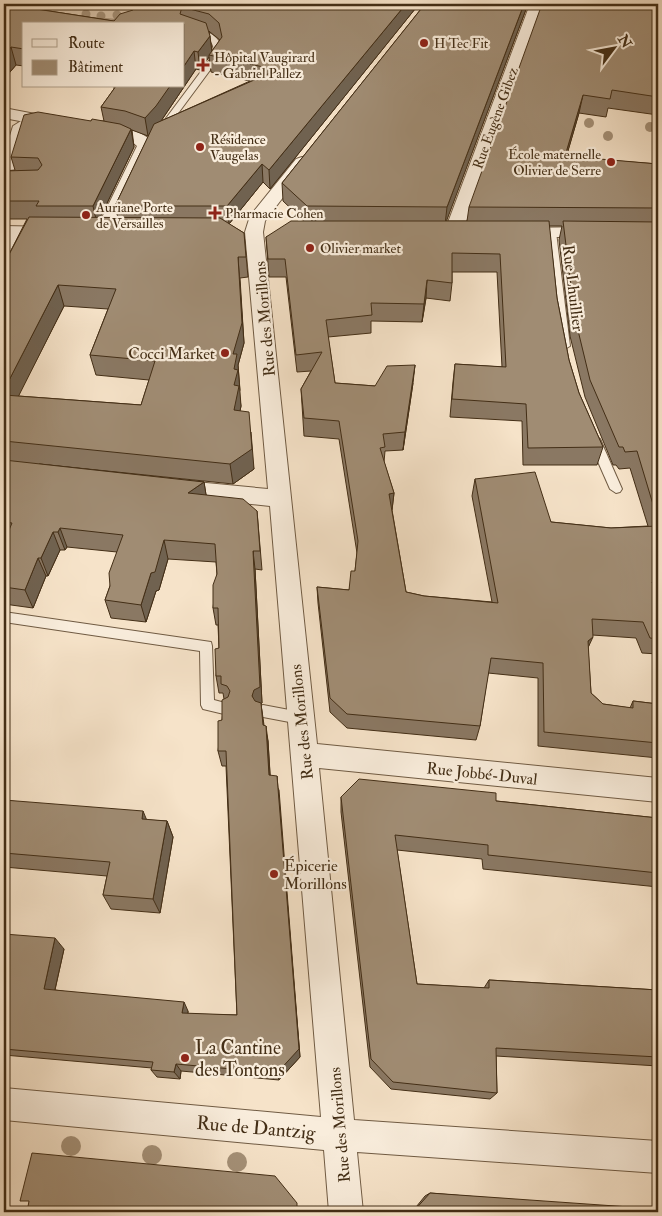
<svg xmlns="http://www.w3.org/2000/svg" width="662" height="1216" viewBox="0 0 662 1216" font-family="'IM FELL Double Pica',serif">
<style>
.green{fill:#d8c4ab;stroke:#8e7960}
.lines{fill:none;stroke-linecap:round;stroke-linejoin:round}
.service-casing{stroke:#705b43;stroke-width:2}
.minor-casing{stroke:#705b43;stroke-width:2}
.service{fill:#f9eddc;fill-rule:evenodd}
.minor{fill:#f9eddc;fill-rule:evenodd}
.tree{fill:#a49077}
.wall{fill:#8a7863;stroke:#432e16;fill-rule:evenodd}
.shaded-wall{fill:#706250;stroke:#432e16}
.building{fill:#a08c73;stroke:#432e16}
.poi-dot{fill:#8f2418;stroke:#f9eddc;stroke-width:2}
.labels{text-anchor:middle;stroke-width:4.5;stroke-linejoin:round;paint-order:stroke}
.far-poi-label{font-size:14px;fill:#432e16;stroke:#f9eddc;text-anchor:start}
.far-street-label{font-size:14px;fill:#432e16;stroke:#f9eddc}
.street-label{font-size:16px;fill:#432e16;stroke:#f9eddc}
.poi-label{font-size:16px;fill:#432e16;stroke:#f9eddc;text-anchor:end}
.near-poi-label{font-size:19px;fill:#432e16;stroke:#f9eddc;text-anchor:start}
.near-street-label{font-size:19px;fill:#432e16;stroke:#f9eddc}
</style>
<rect width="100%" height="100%" fill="#f6e3c9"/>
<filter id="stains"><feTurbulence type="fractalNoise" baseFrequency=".004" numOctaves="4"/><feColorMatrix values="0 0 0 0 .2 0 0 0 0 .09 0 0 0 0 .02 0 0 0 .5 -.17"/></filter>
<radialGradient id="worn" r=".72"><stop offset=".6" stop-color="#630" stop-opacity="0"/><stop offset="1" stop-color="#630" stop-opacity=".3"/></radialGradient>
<!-- green -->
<path class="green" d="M4 4H139L126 20 4 13Z"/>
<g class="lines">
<defs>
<g id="service">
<path d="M143 4H151L146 11V15L171 24H155L139 18 138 11Z"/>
<path d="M184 26C201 29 223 33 222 54L165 131 162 132 158 129 214 54C215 36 198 33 184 30Z"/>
<path d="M551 229 556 232 570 346 565 349 560 346 546 232Z"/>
<path d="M594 435 600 439 622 489 620 492 616 493 610 489 588 439Z"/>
<path d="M4 612 211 642 212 646 214 700 229 704 231 708 229 712 224 714 203 709 201 705 200 651 4 622Z"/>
<path d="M263 705 300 712 305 714 307 718 305 722 300 724 263 717 258 715 256 711 258 707Z"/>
</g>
<g id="minor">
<path d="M530 4H544L462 233 459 237H447L444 233Z"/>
<path d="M4 108 56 118 64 123 56 128 4 118Z"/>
<path d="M21 121 29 126 12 181 10 185 4 186V155L13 126Z"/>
<path d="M101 126C116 129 148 128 153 146L113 232 110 236H98L95 232 137 146 131 141 95 134 93 131Z"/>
<path d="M302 157 308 159 310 162 265 221 263 232 317 744 658 778V802L319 768 354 1120 658 1141V1173L357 1152 363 1212H329L324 1150 4 1120V1088L321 1117 270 506 175 496 167 494 164 488 167 482 175 480 268 489 245 232 250 216 296 159Z"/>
<path d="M4 226 54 227 60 228 63 232 60 236 24 237 10 261 4 263V241L6 236H4Z"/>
<path d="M592 227 598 228 601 232 598 236 518 238 512 237 509 233 512 229 518 228Z"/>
</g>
</defs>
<!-- service casing -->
<use href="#service" class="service-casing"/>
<!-- minor casing -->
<use href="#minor" class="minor-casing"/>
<!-- service -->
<use href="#service" class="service"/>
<!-- minor -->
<use href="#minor" class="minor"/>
</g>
<!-- trees -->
<g class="tree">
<circle cx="86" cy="14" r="4.5"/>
<circle cx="117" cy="15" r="4.5"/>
<circle cx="101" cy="16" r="4.5"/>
<circle cx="589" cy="123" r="5"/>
<circle cx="650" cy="127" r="5"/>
<circle cx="608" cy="136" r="5"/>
<circle cx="71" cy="1146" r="10"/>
<circle cx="152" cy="1155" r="10"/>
<circle cx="237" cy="1162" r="10"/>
</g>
<!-- wall -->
<g class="wall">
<path d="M4 4 114 21 147 6 146 4H419L270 189 263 182 229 224 244 233 248 277 240 278 244 343 238 365 240 390 239 393 241 406 240 411 254 469 233 484 39 464 204 482 206 495 257 511 262 570 255 569 262 703 261 704 264 725 268 741 270 775 279 790 300 1057 279 1080 181 1071 180 1079 157 1077 151 1070 152 1068 4 1055V934L64 949 55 990 188 1011V1014L237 1015 226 766H222L218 751 222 720 224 699 223 693H219L216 676 219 648 218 625H216L213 608 217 574 216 562 168 559 159 590 156 591 146 622 111 618 105 600 110 586 117 552 67 547 65 550H60L48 576H46L33 608 4 604V542L5 539H4V264L27 219H4V171L15 170 11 157 91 121H104L101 107 114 89V86H184L24 24V66L16 65 4 79ZM209 31 210 32 220 40 212 51ZM209 57 211 72 250 81 161 121 196 69 200 70ZM132 130 148 136 149 135 115 206 118 218H100L134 147ZM64 306 108 309 90 355 96 375 149 380 141 405 18 396Z"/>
<path d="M425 4H528L446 221H467L469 207 658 4V115L608 108 606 117 579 113 566 157 658 164 656 133 658 126V654L642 653 636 638 592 635 588 648 591 693 603 704 630 708 633 701 658 704V758L538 746V678L488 673 480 726 476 740 347 728 330 712 318 603 317 587 349 590 355 571 357 553 339 439 304 436 301 389 311 371 297 372 286 277H269L266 237 304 221 283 201 282 183ZM549 226H562L559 240 570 336 585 397 613 465H616L619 469 630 468 648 526 611 528 551 522 475 479 472 496 492 602 424 596 406 592 392 510 394 493 384 462 385 451 403 450 413 383 375 386 335 383 328 337 371 333V321L422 322 426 298 450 301 452 283V272H497L502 367 455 364 453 382 450 417 522 421 523 465H597L603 447 579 393 569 360 557 298Z"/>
<path d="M658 670V689L654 677Z"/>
<path d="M341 797 496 801 658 818V887L483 869 482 859 397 850 417 984 484 988 489 980 658 990V1066L496 1056 497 1093 490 1099 391 1089 370 1067 341 812Z"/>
<path d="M4 800 147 820 167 821 173 837 160 913 111 909 103 895 107 876 4 867Z"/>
<path d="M430 1193 658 1212H412L425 1196Z"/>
</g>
<!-- shaded-wall -->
<g class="shaded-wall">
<path d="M406 4H419L270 189 269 170Z"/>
<path d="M524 4H528L445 225 447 207Z"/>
<path d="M210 36 212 53 209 55V57L200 70 198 52Z"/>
<path d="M11 47 16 65 4 79V56Z"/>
<path d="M194 51 196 69 159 124 148 136 145 118 170 86H184V66Z"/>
<path d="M583 95 579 113 561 175 565 156Z"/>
<path d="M4 115 9 133 4 151Z"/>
<path d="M131 129 134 147 97 224 93 206Z"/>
<path d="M262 164 263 182 229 224 227 206Z"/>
<path d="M238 257 244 343 238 365 241 406 236 430 234 410 233 354Z"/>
<path d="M427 280 426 298 422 322 424 304Z"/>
<path d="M58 285 64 306 9 415 4 402V390Z"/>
<path d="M415 365 413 383 403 450 405 432Z"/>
<path d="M251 432 254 469 233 484 230 464Z"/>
<path d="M204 482 207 501 188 493Z"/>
<path d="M394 493 392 510 388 511 389 494Z"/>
<path d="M60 528 67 547 65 550 58 532Z"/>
<path d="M53 532 60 550 48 576 41 558Z"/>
<path d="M164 540 168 559 159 590 156 591 146 622 141 605 151 573Z"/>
<path d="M253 551 255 569 262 703 261 704 265 740 256 706 252 696Z"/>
<path d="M38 558 46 576 33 608 25 590Z"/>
<path d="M593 637 586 652 588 641Z"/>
<path d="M266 726 268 741 271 789 269 775Z"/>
<path d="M277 776 300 1057 279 1080 277 1073Z"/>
<path d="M143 811 150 828 142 819Z"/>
<path d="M167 821 173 837 160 913 153 899Z"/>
<path d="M55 938 64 949 53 998 44 989Z"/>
<path d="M184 1002 188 1011 187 1022 182 1013Z"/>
<path d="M176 1064 181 1071 180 1079 174 1072Z"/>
</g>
<!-- building -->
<g class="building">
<path d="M4 4 114 21 120 14 133 10 138 4 153 8H170L169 5 167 4H406L269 170 262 164 227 206H115L154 124 277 70 209 55 222 37 219 23 209 14 182 7 180 14 206 23 210 36 198 52 194 51 184 66V24H24V49L11 47 4 56Z"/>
<path d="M425 4H524L447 207 307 206 282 183Z"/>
<path d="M542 4H658V97L612 90 610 99 583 95 565 156 658 164V208L469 207Z"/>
<path d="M116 86H170L156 106 145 118 125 111 101 107Z"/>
<path d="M38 112 91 121 92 119 120 124 131 129 93 206H36L39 201H4V171L38 170 42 165 38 158 11 157 24 115Z"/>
<path d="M29 217 220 218 244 233 246 257H238L242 323 233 354H237L234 369 238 370 234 385 239 386 234 410 249 412 252 449 230 464 4 441V395L141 405 155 361 90 355 116 289 58 285 4 390V264Z"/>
<path d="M291 221H549L557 298 569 360 579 393 603 447 528 448 526 404 452 399 455 364 506 367 500 254 452 253V283L427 280 424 304 371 303 372 315 326 320 335 383 375 386 387 366 415 365 405 432 383 434 385 447 380 448 394 493 389 494 406 592 424 596 498 603 475 479 535 472 551 522 611 528 658 526V582H652L658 598V639L650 638 643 622 592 619 593 637 588 641 591 693 603 704 633 708V701L658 704V743L544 732 543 663 491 658 480 726 347 714 330 698 317 587 349 590 351 571H355L358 541 339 421 304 418 301 389 322 352 296 355 285 259H268L266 237Z"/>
<path d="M563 221 658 222V521L637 451 625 452 623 447H619L590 380 575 318Z"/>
<path d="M4 460 204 482 188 493 243 499 257 511 260 551H253L260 687 254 690 252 696 255 701 261 703 263 725 266 726 269 775 277 776 299 1049 277 1073 176 1064 174 1072 151 1070 153 1062 4 1049V934L55 938 44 989 184 1002 182 1013 237 1015 226 751H218V721L222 720V700L228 697 230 691 227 686 221 684V676H216L215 649 219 648 218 608H213V585L217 574 215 544 164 540 155 572 151 573 141 605 105 600 110 586 109 573 123 535 60 528 58 532H53L41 558H38L25 590 4 587V542L12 523 4 522Z"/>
<path d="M359 779 496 793V801L658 818V873L488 855V845L395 835 417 984 489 988V980L658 990V1057L496 1048 497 1093 393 1082 371 1059 341 797Z"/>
<path d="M4 800 143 811 142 819 167 821 153 899 103 895 110 862 4 853Z"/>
<path d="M32 1153 275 1176 297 1203V1212H27L29 1201H20Z"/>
<path d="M430 1193 658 1209V1212H413Z"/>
</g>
<!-- markers -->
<g class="poi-dot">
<circle cx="424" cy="43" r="5"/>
<path d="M200.5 57.5h5v5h5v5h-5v5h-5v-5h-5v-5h5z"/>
<circle cx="200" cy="147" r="5"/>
<circle cx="611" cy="162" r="5"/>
<path d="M212.5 205.5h5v5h5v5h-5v5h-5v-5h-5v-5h5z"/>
<circle cx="86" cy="215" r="5"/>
<circle cx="310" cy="248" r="5"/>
<circle cx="225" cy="353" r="5"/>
<circle cx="274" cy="874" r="5"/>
<circle cx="185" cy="1058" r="5"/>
</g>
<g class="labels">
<!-- far-poi labels -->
<g class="far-poi-label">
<text x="434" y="48">H Tec Fit</text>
<text x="214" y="62">Hôpital Vaugirard<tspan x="214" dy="16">- Gabriel Pallez</tspan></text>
<text x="210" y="144">Résidence<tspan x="210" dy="16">Vaugelas</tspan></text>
<text x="601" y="159" text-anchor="end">École maternelle<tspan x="601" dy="16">Olivier de Serre</tspan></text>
<text x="96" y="212">Auriane Porte<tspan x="96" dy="16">de Versailles</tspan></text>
<text x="225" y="218">Pharmacie Cohen</text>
<text x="320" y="253">Olivier market</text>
</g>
<!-- far-street labels -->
<g class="far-street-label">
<text transform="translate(495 118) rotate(-70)" y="5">Rue Eugène Gibez</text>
</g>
<!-- street labels -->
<g class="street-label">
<text transform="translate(574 288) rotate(83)" y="6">Rue Lhuillier</text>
<text transform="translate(264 319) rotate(-95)" y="6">Rue des Morillons</text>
<text transform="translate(301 722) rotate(-96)" y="6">Rue des Morillons</text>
<text transform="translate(482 773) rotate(6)" y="6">Rue Jobbé-Duval</text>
<text transform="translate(339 1125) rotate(-95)" y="6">Rue des Morillons</text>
</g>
<!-- poi labels -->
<g class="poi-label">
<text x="215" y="359">Cocci Market</text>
<text x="284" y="871" text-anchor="start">Épicerie<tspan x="284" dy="18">Morillons</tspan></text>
</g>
<!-- near-poi labels -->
<g class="near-poi-label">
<text x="195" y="1054">La Cantine<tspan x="195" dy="22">des Tontons</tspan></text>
</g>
<!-- near-street labels -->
<g class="near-street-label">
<text transform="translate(256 1127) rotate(5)" y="7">Rue de Dantzig</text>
</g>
</g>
<!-- margin -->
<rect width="662" height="1216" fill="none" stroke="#f6e3c9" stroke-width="20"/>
<rect x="5" y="5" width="652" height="1206" fill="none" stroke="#432e16" stroke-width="2.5"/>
<rect x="10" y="10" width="642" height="1196" fill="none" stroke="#432e16"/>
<!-- legend -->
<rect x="22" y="22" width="162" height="65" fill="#f9eddc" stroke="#b0a18d"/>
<rect x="32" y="39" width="25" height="8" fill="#f9eddc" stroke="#b0a18d"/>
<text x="68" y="48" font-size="15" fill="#432e16">Route</text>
<rect x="32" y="60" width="25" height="15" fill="#a08c73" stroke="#b0a18d"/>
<text x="68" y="72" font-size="15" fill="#432e16">Bâtiment</text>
<!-- north arrow -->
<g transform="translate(614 48) rotate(58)" stroke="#f9eddc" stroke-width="4" paint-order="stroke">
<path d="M0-4L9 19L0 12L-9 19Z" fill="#432e16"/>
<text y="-8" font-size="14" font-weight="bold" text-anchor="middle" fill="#432e16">N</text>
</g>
<rect width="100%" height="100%" filter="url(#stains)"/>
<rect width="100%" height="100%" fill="url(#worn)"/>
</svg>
